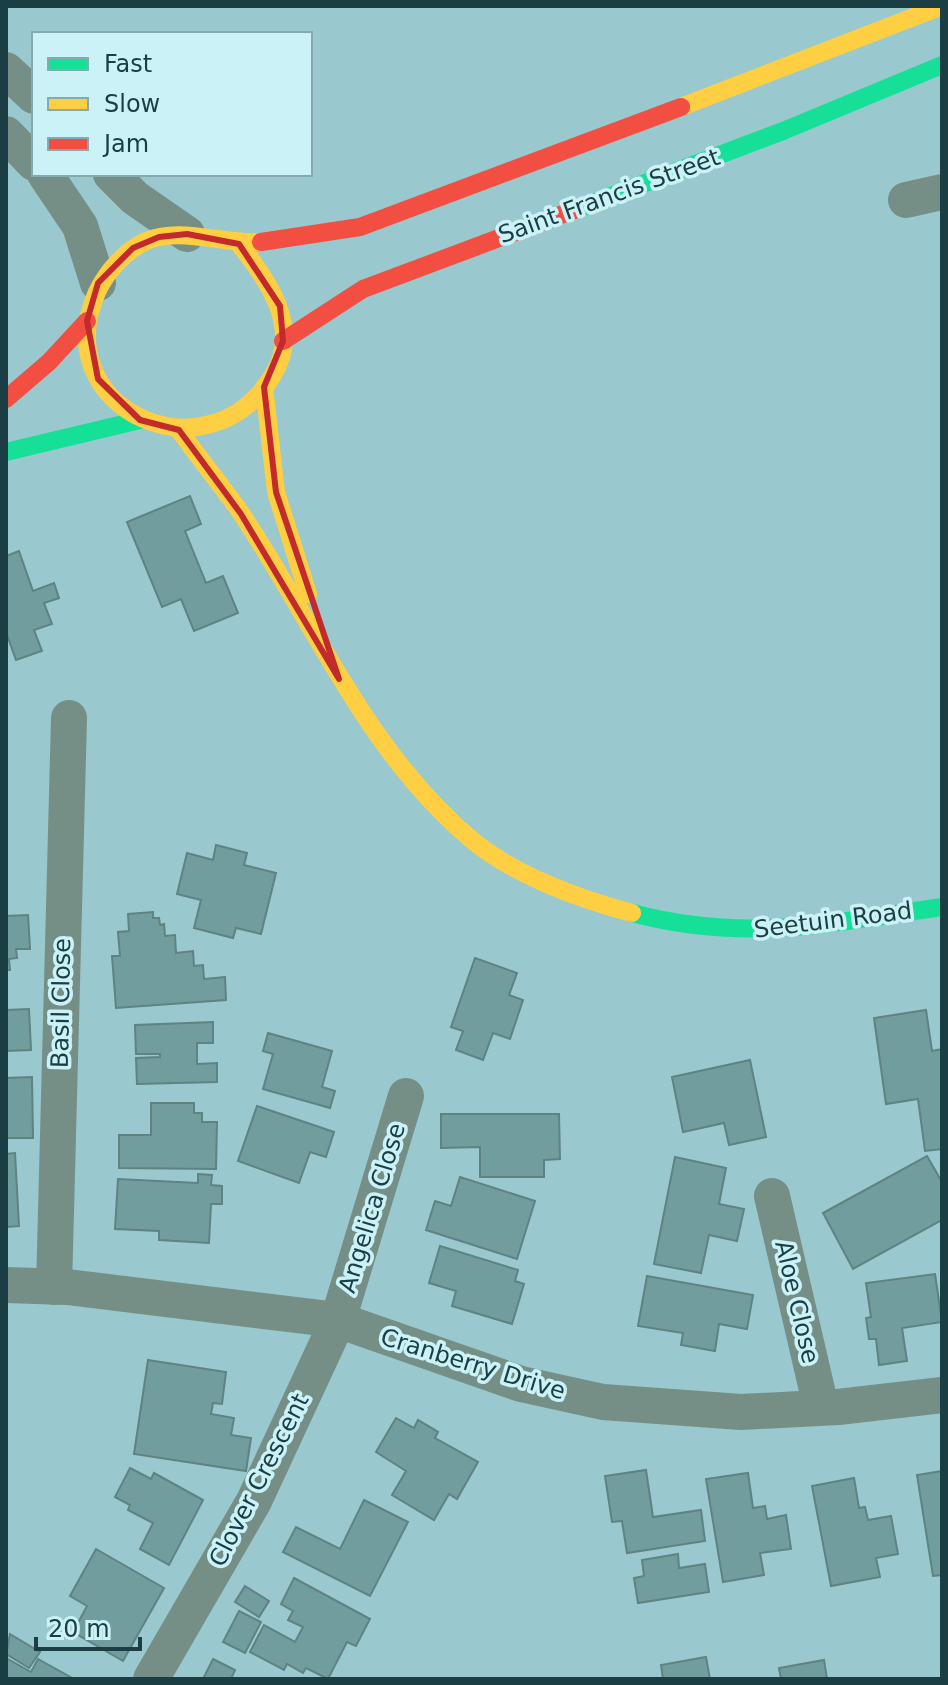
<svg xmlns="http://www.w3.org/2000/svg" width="948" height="1685" viewBox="0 0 948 1685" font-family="'DejaVu Sans',sans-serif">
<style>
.building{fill:#729d9e;stroke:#5f8283;stroke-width:2}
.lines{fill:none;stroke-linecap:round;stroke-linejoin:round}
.street{stroke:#758f86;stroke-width:36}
.fast{stroke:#16e098;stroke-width:18}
.slow{stroke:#ffcf43;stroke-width:18}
.jam{stroke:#f24e42;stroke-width:18}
.marked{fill:none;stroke:#c32a2b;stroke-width:6;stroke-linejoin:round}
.labels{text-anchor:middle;stroke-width:7;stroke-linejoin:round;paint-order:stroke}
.street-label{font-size:24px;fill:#1a3e43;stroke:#caf2f7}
</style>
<rect width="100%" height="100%" fill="#99c8ce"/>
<!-- building -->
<g class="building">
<path d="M190 496 201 524 185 531 206 583 223 576 238 613 194 631 181 599 162 607 127 522Z"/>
<path d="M19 551 33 591 54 583 59 598 44 603 52 624 34 630 42 651 16 660 6 632V556Z"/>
<path d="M216 845 247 853 244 865 276 873 261 934 236 928 233 938 194 928 201 900 177 894 187 853 213 860Z"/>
<path d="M153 912V918H159L160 925 164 924 165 936 175 935 176 953 193 951 194 966 203 965 204 979 225 977 226 1000 116 1008 112 956H120L118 932 129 931 128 914Z"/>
<path d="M28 915 30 949H16L17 958 9 959 10 970H6V916Z"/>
<path d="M475 958 517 973 509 995 523 1000 510 1039 493 1033 483 1060 456 1050 463 1031 451 1027Z"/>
<path d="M29 1009 31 1050 6 1051V1010Z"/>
<path d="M926 1010 932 1051 942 1049V1149L925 1151 918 1099 886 1104 874 1018Z"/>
<path d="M213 1022V1043H197V1064L217 1063V1082L137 1084 136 1058 160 1057V1054H136L135 1025Z"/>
<path d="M268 1033 332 1051 322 1087 335 1091 330 1108 263 1089 273 1054 263 1051Z"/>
<path d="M750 1060 766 1137 729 1145 724 1123 683 1132 672 1077Z"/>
<path d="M32 1077 33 1138H6V1078Z"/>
<path d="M151 1103H194V1113H202V1122H217L216 1169 119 1168V1135H151Z"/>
<path d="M257 1106 334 1132 326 1157 310 1152 299 1183 238 1161Z"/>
<path d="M441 1114H559L560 1159 544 1160V1177H480V1147L441 1148Z"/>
<path d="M15 1153 19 1226 6 1227V1154Z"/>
<path d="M927 1156 942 1182V1220L853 1269 823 1213Z"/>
<path d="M675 1157 726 1168 719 1204 744 1209 737 1241 709 1235 701 1273 654 1264Z"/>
<path d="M198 1174 212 1175 211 1185 222 1186V1204H211L209 1243 159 1240V1231L115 1229 118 1179 198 1183Z"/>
<path d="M460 1177 535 1201 517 1259 426 1230 435 1201 451 1206Z"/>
<path d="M440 1246 518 1270 515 1281 524 1284 512 1324 452 1306 456 1291 429 1283Z"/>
<path d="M935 1274 942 1322 902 1328 907 1361 879 1365 876 1339H869L866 1318 871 1317 866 1283Z"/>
<path d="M647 1276 753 1295 747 1329 719 1324 715 1351 681 1345 683 1333 638 1326Z"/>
<path d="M148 1360 226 1372 222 1404 213 1403 211 1414 234 1418 231 1435 251 1438 246 1471 134 1454Z"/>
<path d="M396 1418 414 1428 418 1420 438 1432 435 1438 478 1462 457 1499 449 1494 434 1520 392 1495 406 1471 376 1452Z"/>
<path d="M130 1468 151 1479 154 1473 203 1500 169 1565 140 1549 153 1523 128 1510 130 1505 115 1497Z"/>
<path d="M646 1470 653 1517 701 1510 705 1541 627 1553 622 1521 612 1522 605 1476Z"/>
<path d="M942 1471V1575L933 1576 917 1475Z"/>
<path d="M748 1473 753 1508 765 1506 767 1519 786 1515 791 1549 760 1553 764 1575 723 1582 706 1479Z"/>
<path d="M854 1478 859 1508 865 1507 868 1520 891 1516 898 1554 876 1558 880 1577 831 1586 812 1486Z"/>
<path d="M364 1500 408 1522 370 1596 283 1552 296 1527 340 1549Z"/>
<path d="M96 1549 164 1588 123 1661 73 1632 87 1606 70 1596Z"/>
<path d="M678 1554 679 1568 705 1564 709 1592 638 1603 634 1578 644 1576 642 1560Z"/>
<path d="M294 1578 370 1619 356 1646 347 1642 328 1679 306 1668 303 1673 287 1664 284 1670 250 1652 264 1625 295 1642 303 1627 288 1620 293 1611 281 1604Z"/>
<path d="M245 1586 269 1601 259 1617 235 1602Z"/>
<path d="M239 1611 261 1622 245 1653 223 1642Z"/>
<path d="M10 1634 40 1652 29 1668 6 1654Z"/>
<path d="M706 1657 710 1679H663L661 1665Z"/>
<path d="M6 1658 31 1672 38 1659 74 1679H6Z"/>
<path d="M213 1659 235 1670 231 1679H203Z"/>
<path d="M824 1660 827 1679H781L779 1668Z"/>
</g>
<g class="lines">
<!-- street -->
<g class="street">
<path d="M6 70 34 96"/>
<path d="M6 134 34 163"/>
<path d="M45 174 80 226 98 283"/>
<path d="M111 174 135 198 187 234"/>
<path d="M906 200 942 192"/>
<path d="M772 1196 821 1407"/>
<path d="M6 1285 67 1287 338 1320 521 1384 603 1402 741 1412 838 1407 942 1395"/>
<path d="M54 1287 69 718"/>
<path d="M151 1679 254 1501 338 1320 406 1096"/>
</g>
<!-- fast -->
<g class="fast">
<path d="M574 210 783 131 942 65"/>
<path d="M6 452 140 420"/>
<path d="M632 913C746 943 829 923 942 907"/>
</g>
<!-- slow -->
<g class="slow">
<path d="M681 107 942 6"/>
<path d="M239 244C268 280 302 328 273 375 208 483 45 409 97 292 107 271 125 251 146 241 181 226 224 245 261 242"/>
<path d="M264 387 276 492 308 594"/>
<path d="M179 430C199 458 221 485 241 513 315 624 367 752 472 840 514 875 579 899 632 913"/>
</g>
<!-- jam -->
<g class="jam">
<path d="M261 242 360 227 681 107"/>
<path d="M283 341 363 289 574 210"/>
<path d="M6 399 49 362 87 321"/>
</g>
</g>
<!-- marked area -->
<path class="marked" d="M187 234 239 244 280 306 283 341 264 387 276 492 339 679 241 514 179 430 140 420 98 379 87 321 98 283 133 248 159 237Z"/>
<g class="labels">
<!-- street labels -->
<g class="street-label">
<text transform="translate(609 196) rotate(-20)" y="8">Saint Francis Street</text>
<text transform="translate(833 920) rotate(-7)" y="8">Seetuin Road</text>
<text transform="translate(61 1003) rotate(-89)" y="8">Basil Close</text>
<text transform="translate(372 1208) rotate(-73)" y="8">Angelica Close</text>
<text transform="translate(797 1302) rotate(77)" y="8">Aloe Close</text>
<text transform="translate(473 1364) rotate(17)" y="8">Cranberry Drive</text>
<text transform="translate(259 1480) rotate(-63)" y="8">Clover Crescent</text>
</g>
</g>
<!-- border -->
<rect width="948" height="1685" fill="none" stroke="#1a3e43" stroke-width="16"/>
<!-- legend -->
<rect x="32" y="32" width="280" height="144" fill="#caf2f7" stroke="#84aaaf" stroke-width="2"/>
<rect x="48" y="58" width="40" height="12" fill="#16e098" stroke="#84aaaf" stroke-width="2"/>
<text x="104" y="72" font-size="24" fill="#1a3e43">Fast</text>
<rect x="48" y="98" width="40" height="12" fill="#ffcf43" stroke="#84aaaf" stroke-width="2"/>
<text x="104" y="112" font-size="24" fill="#1a3e43">Slow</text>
<rect x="48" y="138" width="40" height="12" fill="#f24e42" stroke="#84aaaf" stroke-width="2"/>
<text x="104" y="152" font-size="24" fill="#1a3e43">Jam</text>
<!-- scale -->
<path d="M36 1637v12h104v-12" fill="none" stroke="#1a3e43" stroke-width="4"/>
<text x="48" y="1637" font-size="24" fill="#1a3e43" stroke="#caf2f7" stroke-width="6" paint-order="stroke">20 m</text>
</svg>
